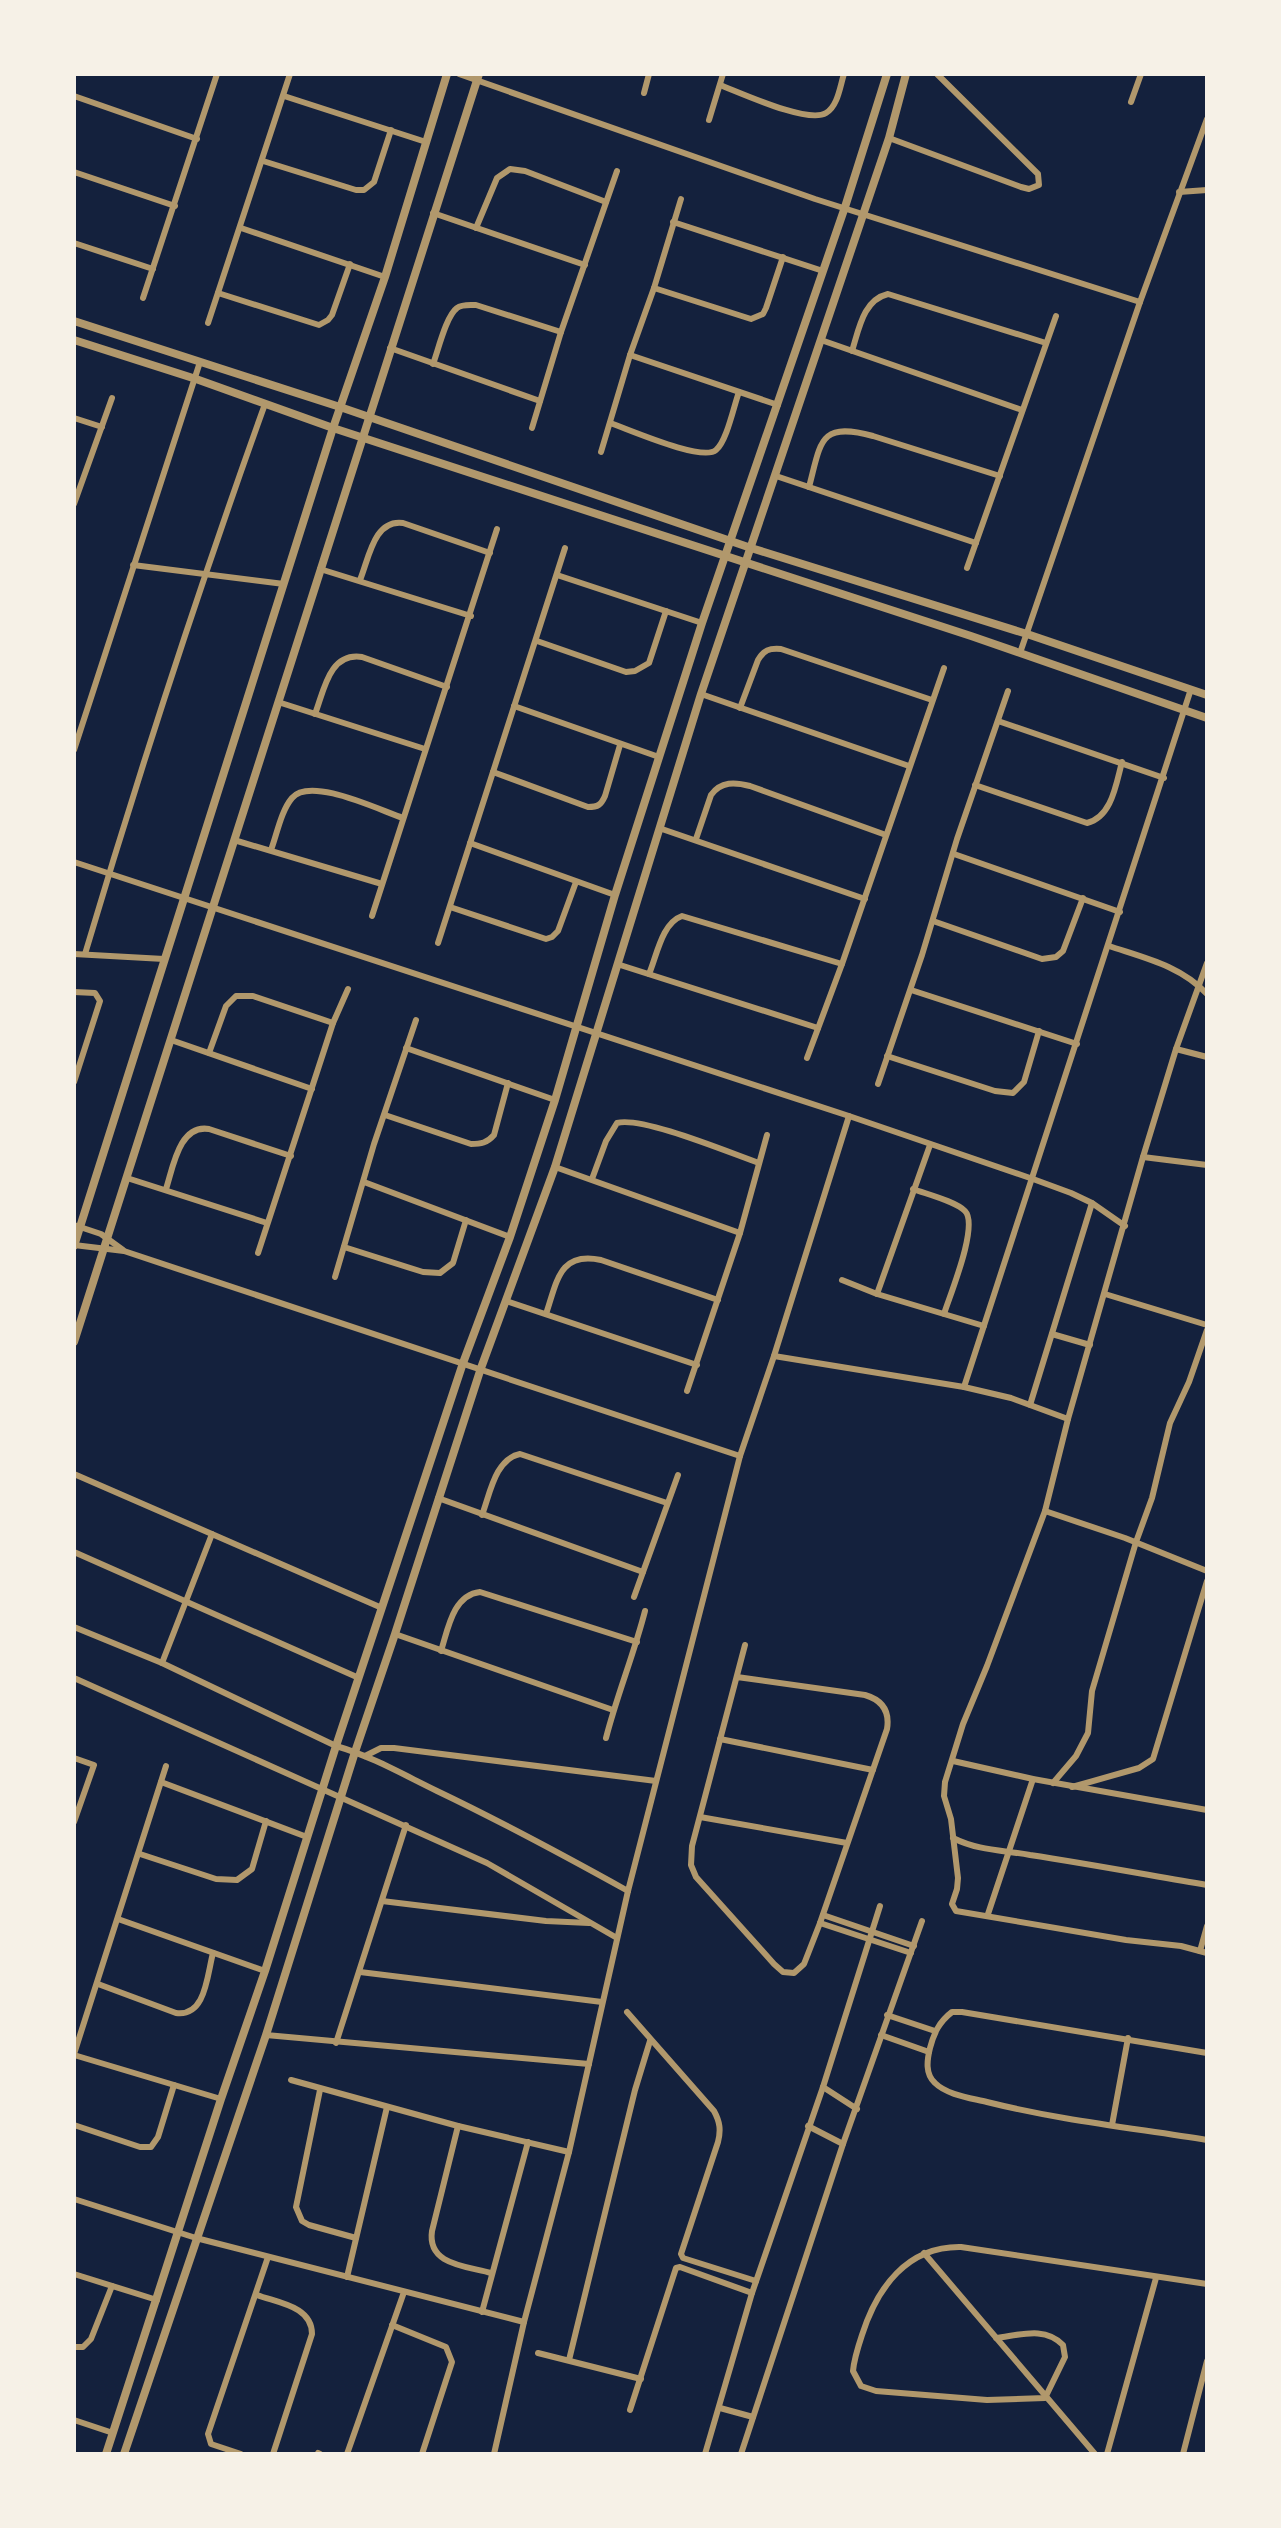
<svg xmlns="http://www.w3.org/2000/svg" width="1281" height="2528" viewBox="0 0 1281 2528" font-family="'Asap Condensed',sans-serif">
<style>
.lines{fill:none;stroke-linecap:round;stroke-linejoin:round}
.minor{stroke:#b1986c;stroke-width:6}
.tertiary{stroke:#b1986c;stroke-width:8}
</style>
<rect width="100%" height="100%" fill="#14213d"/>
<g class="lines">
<!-- minor -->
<g class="minor">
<path d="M459 74 815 199 1140 302"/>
<path d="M720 85C741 93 808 124 826 113 838 106 840 86 844 74"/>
<path d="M644 93 649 74"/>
<path d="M74 96 197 139"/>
<path d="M284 96 426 142"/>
<path d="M1131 102 1141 74"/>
<path d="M709 120 723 74"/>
<path d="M889 138 1021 187 1029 189 1039 185 1038 174 937 74"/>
<path d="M263 161 356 190H364L374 182 391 130"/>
<path d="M74 172 175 206"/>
<path d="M1179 192 1207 190"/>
<path d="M433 213 585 265"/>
<path d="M673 222 823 271"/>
<path d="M241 228 385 277"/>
<path d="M476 228 497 178 510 169 525 171 606 202"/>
<path d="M74 243 153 269"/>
<path d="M654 288 751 319 763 314 766 308 783 257"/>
<path d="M218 293 319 325 328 320 332 315 350 264"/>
<path d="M143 298 217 74"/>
<path d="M208 323 290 74"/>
<path d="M821 340 1022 410"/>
<path d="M390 348 540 401"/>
<path d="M852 351C859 329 863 300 888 294L1046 343"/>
<path d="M630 355 778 405"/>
<path d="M433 364C438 351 446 316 457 308 462 304 470 305 476 305L561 332"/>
<path d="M74 418 102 427"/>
<path d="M610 423C628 429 702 462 716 450 727 441 734 405 739 392"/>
<path d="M532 428 561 332 617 171"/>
<path d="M601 452 630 355 654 288 681 199"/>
<path d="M776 476 976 543"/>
<path d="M809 487C821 442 819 421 873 436L1000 476"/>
<path d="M74 504 112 398"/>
<path d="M133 565 284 584"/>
<path d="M967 568 1056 316"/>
<path d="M320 569 471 616"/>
<path d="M557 575 702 623"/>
<path d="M360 580C369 558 374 519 403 523L490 553"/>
<path d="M537 641 626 672 635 671 649 663 666 611"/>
<path d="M1020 653 1140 302 1207 119"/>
<path d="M701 694 909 766"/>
<path d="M278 702 425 749"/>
<path d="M514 706 659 757"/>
<path d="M740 708 758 660C764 650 769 648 781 649L932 700"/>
<path d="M315 714C324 691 329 652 362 657L447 687"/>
<path d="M998 721 1164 778"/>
<path d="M74 750 200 362"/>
<path d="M493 772 588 807C598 807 601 805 605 796L620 745"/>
<path d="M975 785 1087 823C1112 817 1116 784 1122 762"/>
<path d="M659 828 865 899"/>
<path d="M696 839 711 795C721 781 735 782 750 786L886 835"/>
<path d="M234 840 382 884"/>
<path d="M470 843 615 895"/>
<path d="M271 850C277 834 281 811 292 798 310 776 379 810 403 818"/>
<path d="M954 854 1120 912"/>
<path d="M74 862 849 1116 1033 1179 1071 1193 1092 1203 1125 1226"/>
<path d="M450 907 546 939 552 937 558 931 576 882"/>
<path d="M372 916 497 529"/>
<path d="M933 921 1042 959 1056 957 1063 951 1083 898"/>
<path d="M438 943 565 548"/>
<path d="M1109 946C1145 958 1181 966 1207 994"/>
<path d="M74 954 164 959"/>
<path d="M85 954C140 769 200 585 265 404"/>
<path d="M1207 963 1176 1049 1143 1157 1068 1419 1045 1511 987 1666 963 1724 945 1782 944 1796 951 1819 958 1878 957 1889 952 1904 956 1911 1126 1940 1181 1946 1207 1953"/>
<path d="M617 964 818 1028"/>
<path d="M649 974C657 955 662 923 682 916L842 964"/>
<path d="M911 990 1077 1044"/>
<path d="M74 992 95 993 100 1001 74 1082"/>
<path d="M171 1040 312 1089"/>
<path d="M406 1048 555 1100"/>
<path d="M1176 1049 1207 1057"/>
<path d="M209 1053 226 1006 236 996H253L333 1023"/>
<path d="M887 1056 995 1091 1013 1093 1024 1082 1039 1031"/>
<path d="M807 1058 842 964 944 668"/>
<path d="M878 1084 922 955 957 839 1008 691"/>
<path d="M385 1115 471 1144C481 1144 487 1143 494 1135L508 1083"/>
<path d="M1143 1157 1207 1165"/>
<path d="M555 1167 740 1233"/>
<path d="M127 1178 267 1223"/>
<path d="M592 1179 606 1141 617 1123C642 1116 730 1153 759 1163"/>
<path d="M364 1182 510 1237"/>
<path d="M166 1189C173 1168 179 1124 209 1129L291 1156"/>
<path d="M913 1189C926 1194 955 1201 965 1211 979 1225 950 1295 944 1314"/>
<path d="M74 1225 101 1234 123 1250"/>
<path d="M74 1245 124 1251 740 1456"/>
<path d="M344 1247 423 1272 440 1273 453 1263 466 1220"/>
<path d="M258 1253 333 1023 348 989"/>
<path d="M335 1277 374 1144 416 1020"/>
<path d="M842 1280 877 1294 984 1326"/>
<path d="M877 1294 930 1145"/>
<path d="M1105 1294 1207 1325"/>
<path d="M506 1301 697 1365"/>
<path d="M546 1314C557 1282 559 1251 601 1260L718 1300"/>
<path d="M1052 1334 1090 1345"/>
<path d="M774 1356 964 1387 1011 1398 1068 1419"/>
<path d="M964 1387 1191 689"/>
<path d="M687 1391 740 1233 767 1135"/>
<path d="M1030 1405 1092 1203"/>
<path d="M74 1474 382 1608"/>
<path d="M438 1498 643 1572"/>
<path d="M1045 1511 1125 1538 1207 1571"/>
<path d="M482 1515C490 1494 495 1459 520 1454L667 1503"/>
<path d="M74 1552 359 1678"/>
<path d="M634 1597 678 1475"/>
<path d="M74 1627 162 1663 336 1746C371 1756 404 1775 437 1791 502 1822 565 1856 628 1891"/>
<path d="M395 1634 613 1710"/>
<path d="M441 1651C448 1629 453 1595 480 1592L637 1642"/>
<path d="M162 1663 212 1534"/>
<path d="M737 1677 865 1695C882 1700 890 1711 887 1729L820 1923 804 1964 794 1973 783 1972 774 1964 696 1877 691 1865 692 1846 745 1645"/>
<path d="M74 1678 487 1863 617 1938"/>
<path d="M606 1738C617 1695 634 1654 645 1611"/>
<path d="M720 1739 873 1770"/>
<path d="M365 1756 381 1748H394L656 1781"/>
<path d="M74 1758 94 1765 74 1822"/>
<path d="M953 1761 1033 1779 1207 1810"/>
<path d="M161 1782 307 1837"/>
<path d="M1053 1783 1076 1756 1088 1733 1092 1691 1136 1542 1152 1498 1170 1423 1189 1382 1207 1330"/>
<path d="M1072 1787 1139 1768 1153 1759 1207 1581"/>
<path d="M700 1817 847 1843"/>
<path d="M953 1838C979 1851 1003 1850 1030 1855 1089 1864 1148 1875 1207 1885"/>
<path d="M140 1854 216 1879 237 1880 252 1869 266 1821"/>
<path d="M382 1901 546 1921 589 1923"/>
<path d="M988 1914 1033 1779"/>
<path d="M823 1915 914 1946"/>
<path d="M118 1919 265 1971"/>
<path d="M820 1923 911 1953"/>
<path d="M1200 1951 1207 1926"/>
<path d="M360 1972 602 2002"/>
<path d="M98 1984 176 2013C206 2017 207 1975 213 1953"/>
<path d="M627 2012 714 2111C720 2122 721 2130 718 2142L681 2254 683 2258 756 2281"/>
<path d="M887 2015 935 2031"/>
<path d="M266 2035 589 2064"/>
<path d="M881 2035 929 2052"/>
<path d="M336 2043 406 1825"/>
<path d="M1207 2053 962 2012H952C939 2022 934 2033 930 2048 927 2060 925 2074 935 2083 947 2095 971 2098 987 2102 1059 2120 1133 2128 1207 2140"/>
<path d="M74 2054 166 1766"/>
<path d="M74 2055 221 2099"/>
<path d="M291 2080 458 2126 569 2152"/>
<path d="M823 2087 857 2109"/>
<path d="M320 2090 296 2207 302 2221 309 2225 356 2238"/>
<path d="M74 2125 140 2147H151L158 2137 174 2085"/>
<path d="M1112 2125 1128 2038"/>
<path d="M458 2126 432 2231C427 2265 466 2266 491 2273"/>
<path d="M808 2126 843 2144"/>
<path d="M74 2199 196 2238 524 2322"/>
<path d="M924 2253 1095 2454"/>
<path d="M74 2274 157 2300"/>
<path d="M347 2277 387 2107"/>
<path d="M257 2295C278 2303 312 2306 312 2334L273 2454"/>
<path d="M482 2312 528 2142"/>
<path d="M392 2325 446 2347 452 2362 422 2454"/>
<path d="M996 2338C1020 2335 1045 2326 1063 2345L1065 2357 1045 2398 987 2400 876 2391 861 2386 853 2371C854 2359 858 2347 862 2335 877 2288 907 2246 961 2247L1207 2284"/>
<path d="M74 2347H83L91 2339 112 2286"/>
<path d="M538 2353 641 2379"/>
<path d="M569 2360 635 2090 650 2041"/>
<path d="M720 2408 753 2417"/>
<path d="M630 2410 676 2268 680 2267 752 2293"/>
<path d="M74 2420 113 2433"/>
<path d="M318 2453 320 2454"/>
<path d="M241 2454 211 2444 208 2434 268 2257"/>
<path d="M347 2454 404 2292"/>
<path d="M494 2454 524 2322 569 2152 628 1891 740 1456 774 1356 849 1116"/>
<path d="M705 2454 752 2293 823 2087 880 1906"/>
<path d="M741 2454 843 2144 922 1921"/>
<path d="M1107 2454 1156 2278"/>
<path d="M1183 2454 1207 2361"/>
</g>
<!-- tertiary -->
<g class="tertiary">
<path d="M74 321 340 407 751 548 1027 634 1207 695"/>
<path d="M74 340 196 379 333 428 971 636 1207 718"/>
<path d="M74 1246 333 428 385 277 447 74"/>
<path d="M74 1342 479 74"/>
<path d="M106 2454 221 2099 265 1971 336 1746 463 1363 510 1237 555 1100 615 895 702 623 845 207 887 74"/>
<path d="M124 2454 266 2035 355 1752 395 1634 481 1368 555 1167 701 694 889 138 906 74"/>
</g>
</g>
<!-- border -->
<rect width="1281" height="2528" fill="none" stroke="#f6f1e7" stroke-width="152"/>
</svg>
